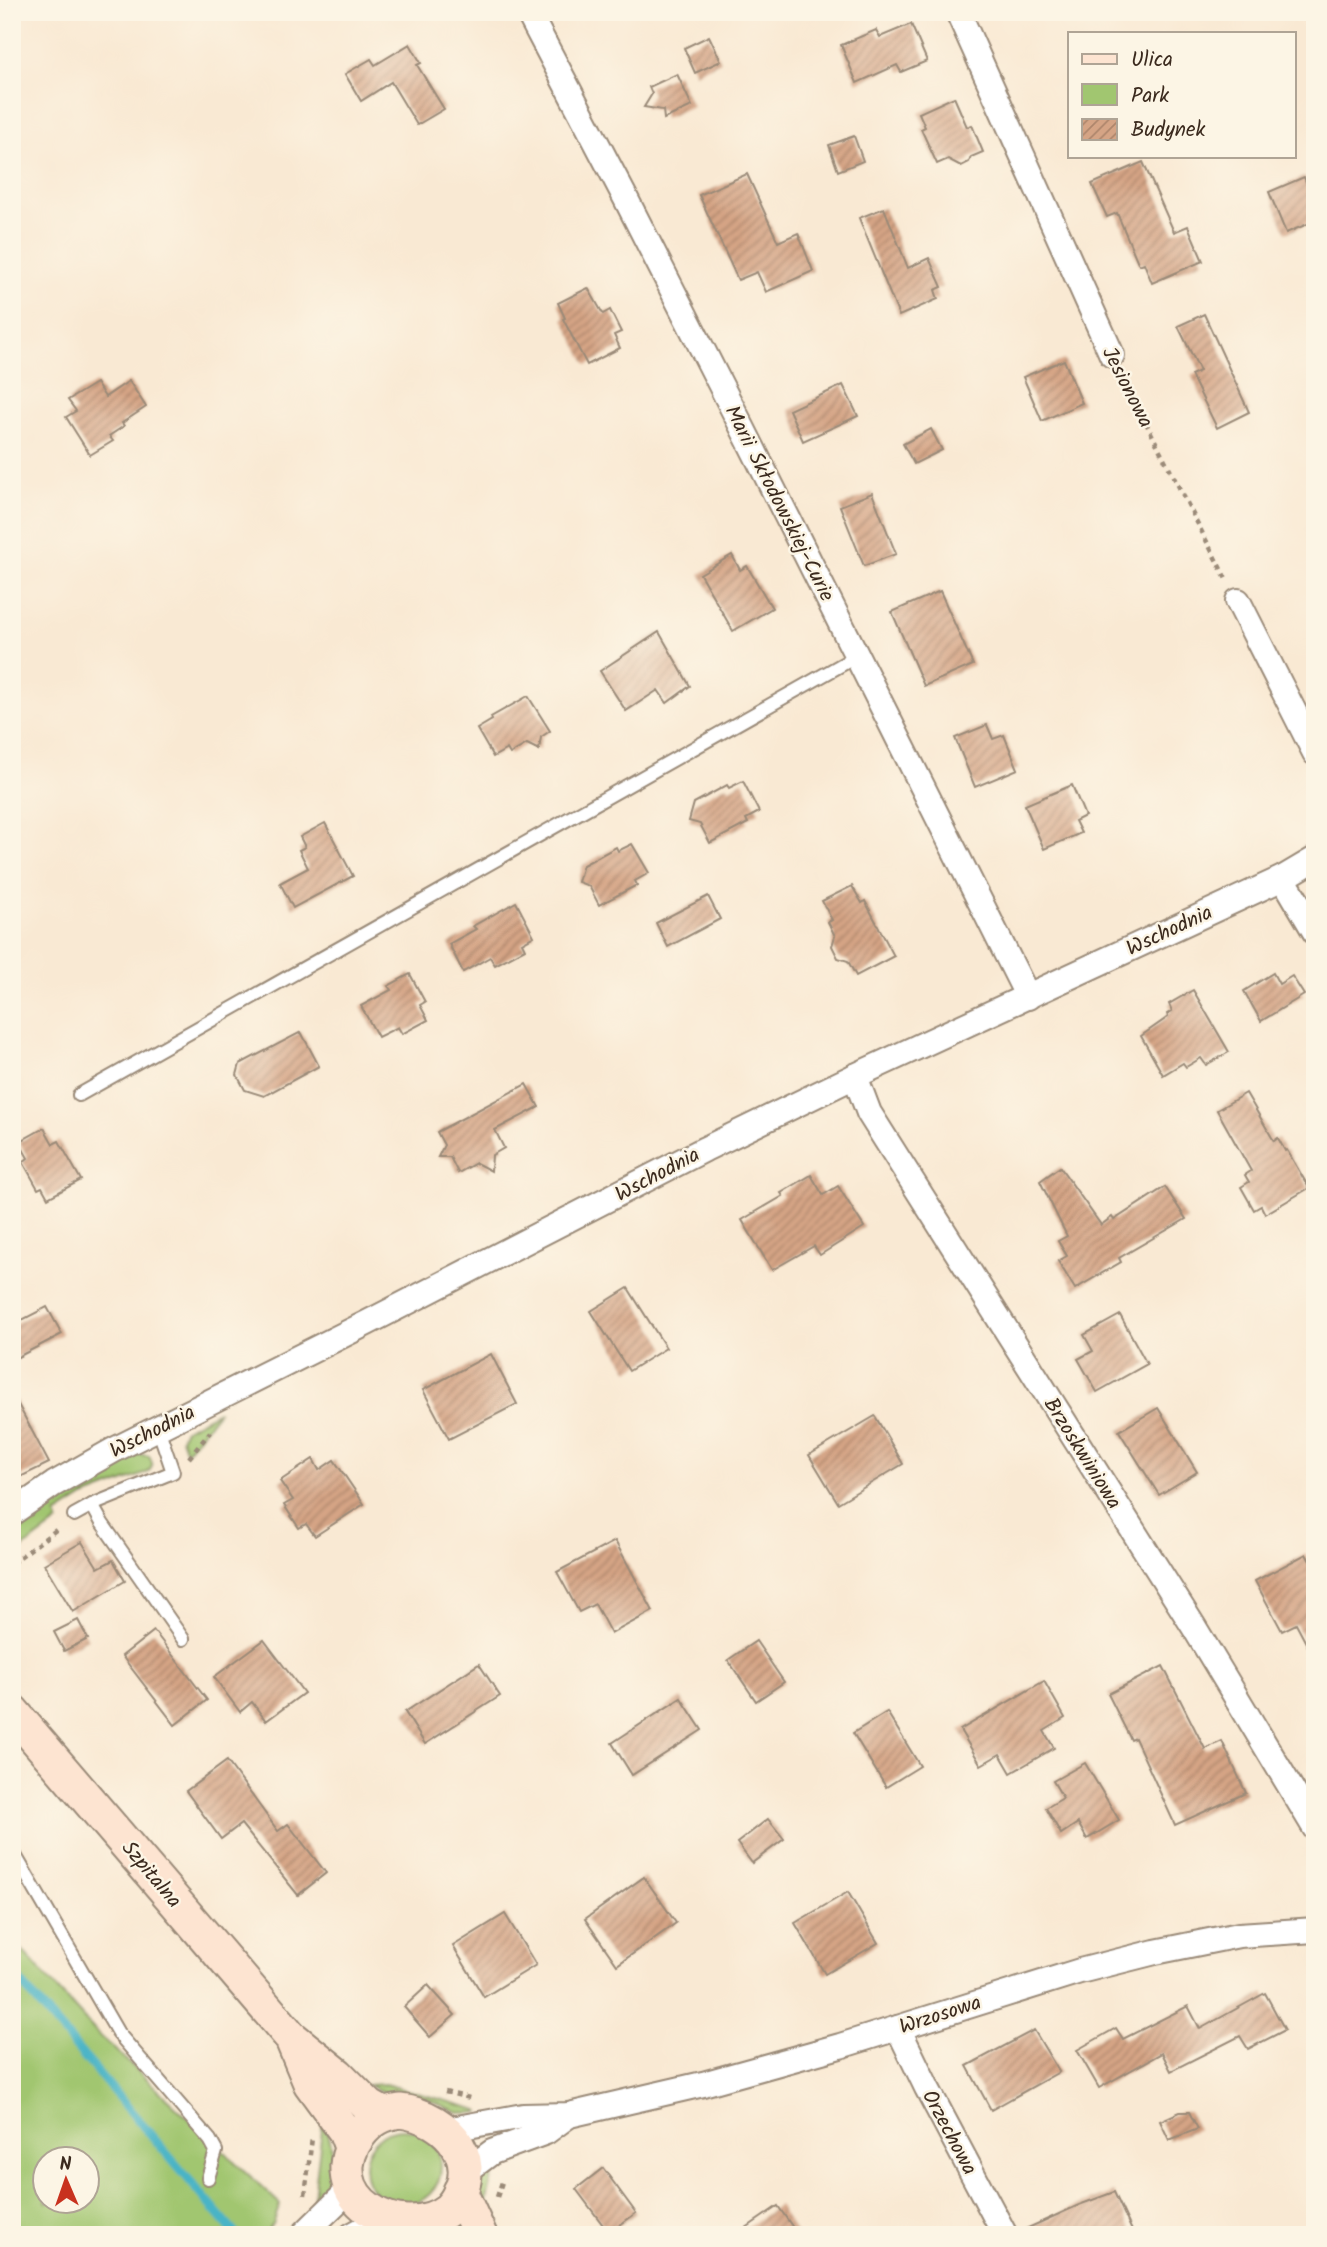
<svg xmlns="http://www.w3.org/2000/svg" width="1327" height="2247" viewBox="0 0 1327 2247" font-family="Kalam,sans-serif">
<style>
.green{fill:#a1c670;stroke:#6e7847;stroke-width:2;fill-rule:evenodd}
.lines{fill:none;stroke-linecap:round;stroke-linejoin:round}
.stream{stroke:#48b4c6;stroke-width:9}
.building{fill:url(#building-hatch)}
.lane-casing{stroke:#9a8a78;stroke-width:16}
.street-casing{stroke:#9a8a78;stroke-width:28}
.secondary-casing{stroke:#9a8a78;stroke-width:37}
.path{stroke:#9a8a78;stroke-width:4.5;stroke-dasharray:5 5;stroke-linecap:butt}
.lane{stroke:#fff;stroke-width:12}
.street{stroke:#fff;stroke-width:24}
.secondary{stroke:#fde4d1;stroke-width:33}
.labels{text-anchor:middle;stroke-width:5;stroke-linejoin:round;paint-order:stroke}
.street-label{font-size:21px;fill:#3b2a1e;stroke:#fcf5e5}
</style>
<defs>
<pattern id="building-hatch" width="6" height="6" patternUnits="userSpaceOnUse" patternTransform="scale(1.75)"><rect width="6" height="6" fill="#d5a485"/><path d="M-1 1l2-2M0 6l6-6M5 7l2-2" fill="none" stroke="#ae866c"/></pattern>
</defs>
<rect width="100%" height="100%" fill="#fcf5e5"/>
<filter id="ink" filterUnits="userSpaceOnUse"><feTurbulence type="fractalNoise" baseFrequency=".0143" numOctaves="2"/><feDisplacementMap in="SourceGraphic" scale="14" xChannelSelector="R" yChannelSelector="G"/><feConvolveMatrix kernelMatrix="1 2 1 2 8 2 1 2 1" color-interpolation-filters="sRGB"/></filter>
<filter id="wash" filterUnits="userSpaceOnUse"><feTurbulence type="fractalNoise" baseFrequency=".00686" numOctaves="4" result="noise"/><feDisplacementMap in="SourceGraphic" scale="28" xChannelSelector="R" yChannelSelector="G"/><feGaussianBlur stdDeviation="1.57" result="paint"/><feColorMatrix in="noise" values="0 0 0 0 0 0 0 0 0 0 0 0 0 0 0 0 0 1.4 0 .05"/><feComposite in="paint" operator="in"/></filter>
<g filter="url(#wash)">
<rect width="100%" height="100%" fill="#f9e9d3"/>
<!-- green -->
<g class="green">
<path d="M219 1411 186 1452 181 1438 185 1429Z"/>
<path d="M137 1454 149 1456C154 1464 153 1467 147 1473L84 1497 56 1515 58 1522 12 1556V1529L82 1482Z"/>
<path d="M12 1939 96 2032 280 2204 273 2224 263 2235H12ZM46 2160H88V2202H46Z"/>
<path d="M385 2084 479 2110 480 2112C454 2117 445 2103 422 2098 402 2093 385 2096 368 2085Z"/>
<path d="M323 2120C337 2154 338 2176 313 2205Z"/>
<circle cx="403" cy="2167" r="38"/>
<path d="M495 2164 484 2214 477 2189 482 2176Z"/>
</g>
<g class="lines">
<!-- stream -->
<path class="stream" d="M12 1972 236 2235"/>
</g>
<g id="blocks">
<!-- building -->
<g class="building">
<path d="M911 24 927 61 901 72 897 65 857 83 841 45 876 30 880 37Z"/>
<path d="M709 36 721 61 695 73 684 48Z"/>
<path d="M410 44 421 63 417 65 444 109 417 125 391 82 361 101 345 74 371 59 375 65Z"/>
<path d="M677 74 692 106 664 119 663 110 644 107 652 94 649 87Z"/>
<path d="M954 97 967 127 972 125 983 152 971 157 969 162 961 166 948 159 937 164 921 129 925 127 919 113Z"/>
<path d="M854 136 863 161 838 171 829 145Z"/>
<path d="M1143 162 1174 232 1188 226 1203 261 1152 283 1144 263 1139 265 1117 213 1107 217 1092 184Z"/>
<path d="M747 174 778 242 798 233 813 271 766 292 757 272 738 280 699 195Z"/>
<path d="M1304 177 1315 203V221L1286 233 1269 192Z"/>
<path d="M884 208 908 268 929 258 942 287 935 290 938 299 899 316 859 218Z"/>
<path d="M588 288 603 314 610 310 621 332 614 335 620 348 587 365 563 319 565 318 558 303Z"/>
<path d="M1204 314 1249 412 1217 428 1191 375 1200 371 1178 326Z"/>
<path d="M1064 360 1082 403 1042 421 1023 377Z"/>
<path d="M129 381 146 407 122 423 124 426 109 436 113 441 90 455 66 417 76 411 68 400 96 383 105 397Z"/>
<path d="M843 385 858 416 803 441 789 410Z"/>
<path d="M931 429 942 450 914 464 903 444Z"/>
<path d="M872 493 896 554 864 566 840 506Z"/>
<path d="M732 555 740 570 747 566 772 608 733 631 700 574Z"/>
<path d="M940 591 973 665 924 686 892 612Z"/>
<path d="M659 632 690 686 667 703 658 690 626 711 600 671Z"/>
<path d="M528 696 550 731 541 737 539 750 527 744 510 754 507 749 493 757 477 729 492 720 491 717Z"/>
<path d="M987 725 993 739 1004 735 1018 769 975 787 955 738Z"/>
<path d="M743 781 759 812 746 819 748 823 710 843 700 824 689 821 694 803 727 785 729 788Z"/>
<path d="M1072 785 1085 816 1075 821 1081 833 1044 849 1025 805Z"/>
<path d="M325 823 353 876 293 908 280 883 308 868 299 850 305 847 300 837Z"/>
<path d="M632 844 649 873 635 881 637 885 599 905 589 886 578 882 583 865 616 847 618 851Z"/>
<path d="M852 886 862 903 865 901 894 956 856 976 848 961 838 958 832 946 835 936 828 922 832 920 822 901Z"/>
<path d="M708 896 720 919 668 947 656 923Z"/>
<path d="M516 902 534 936 522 943 525 949 495 965 490 957 463 972 449 944 476 929 473 926Z"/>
<path d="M1273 973 1279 984 1292 976 1304 995 1261 1021 1244 991Z"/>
<path d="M410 974 425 1002 420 1005 428 1020 402 1034 398 1027 378 1037 361 1006 391 990 388 986Z"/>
<path d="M1193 990 1229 1052 1206 1065 1201 1058 1186 1067 1183 1063 1163 1075 1141 1036 1168 1017 1167 1014 1172 1011 1169 1004Z"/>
<path d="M301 1032 319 1066 264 1096 245 1090 237 1075 240 1064Z"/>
<path d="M526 1084 539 1107 495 1130 504 1148 492 1155 491 1171 476 1163 458 1173 450 1157H438L444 1145 437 1132Z"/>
<path d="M1246 1093 1274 1141 1278 1138 1285 1151 1287 1150 1309 1188 1265 1214 1261 1206 1254 1210 1241 1187 1249 1182 1245 1175 1251 1171 1217 1110Z"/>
<path d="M44 1128 53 1144 59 1141 81 1180 48 1198 42 1187 38 1189 23 1162 28 1158 19 1142Z"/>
<path d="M1060 1167 1101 1225 1112 1217 1114 1220 1165 1187 1186 1219 1119 1258 1121 1262 1075 1289 1058 1261 1067 1256 1058 1241 1067 1236 1040 1181Z"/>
<path d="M811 1175 823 1195 838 1186 864 1227 820 1255 814 1246 772 1270 742 1220 783 1196 781 1193Z"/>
<path d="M628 1288 666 1348 629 1371 591 1311Z"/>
<path d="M47 1307 62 1334 12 1360V1325Z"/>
<path d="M1120 1315 1147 1364 1097 1392 1078 1359 1093 1351 1084 1335Z"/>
<path d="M491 1354 517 1404 449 1439 423 1390Z"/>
<path d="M12 1393 49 1463 12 1481Z"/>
<path d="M1158 1408 1197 1472 1159 1495 1119 1431Z"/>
<path d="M875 1416 903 1464 838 1503 809 1455Z"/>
<path d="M313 1459 319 1470 334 1460 364 1504 315 1536 306 1524 299 1528 284 1505 293 1500 280 1481Z"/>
<path d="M615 1541 653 1611 611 1634 595 1604 579 1612 557 1572Z"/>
<path d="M82 1542 98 1568 113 1560 125 1581 73 1612 44 1564Z"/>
<path d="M1306 1554 1315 1570V1660L1296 1624 1282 1631 1255 1581Z"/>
<path d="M78 1620 88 1639 64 1651 54 1632Z"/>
<path d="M154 1631 207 1700 175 1725 122 1656Z"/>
<path d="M264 1640 304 1693 266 1721 252 1702 240 1712 214 1677Z"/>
<path d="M756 1641 784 1682 756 1701 728 1660Z"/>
<path d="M479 1664 500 1696 425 1744 405 1712Z"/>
<path d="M1163 1666 1205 1749 1222 1741 1246 1793 1175 1825 1135 1738 1131 1740 1108 1694Z"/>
<path d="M1044 1681 1065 1718 1044 1731 1054 1748 1011 1773 1000 1754 981 1765 960 1730Z"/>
<path d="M681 1698 702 1730 632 1775 612 1743Z"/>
<path d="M887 1712 920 1766 886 1787 853 1733Z"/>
<path d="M227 1761 278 1831 288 1824 326 1873 298 1895 241 1824 221 1839 186 1791Z"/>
<path d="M1085 1763 1119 1820 1087 1839 1078 1823 1061 1834 1046 1808 1063 1798 1053 1781Z"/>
<path d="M768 1819 784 1839 752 1863 737 1843Z"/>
<path d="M644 1877 676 1923 617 1965 585 1919Z"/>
<path d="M848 1892 878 1943 825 1974 795 1923Z"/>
<path d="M505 1914 536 1965 484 1997 453 1946Z"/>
<path d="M428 1985 455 2015 430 2037 404 2007Z"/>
<path d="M1265 1993 1285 2030 1248 2049 1240 2036 1171 2071 1162 2053 1099 2088 1077 2050 1116 2028 1123 2039 1188 2006 1200 2029Z"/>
<path d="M1034 2030 1059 2072 991 2110 967 2066Z"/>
<path d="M1180 2112H1189L1198 2129 1169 2140 1160 2121Z"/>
<path d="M603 2168 636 2213 609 2233 576 2189Z"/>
<path d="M1114 2192 1134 2235H1020L1019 2232 1079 2205Z"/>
<path d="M778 2206 798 2235H736Z"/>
</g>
</g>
</g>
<g filter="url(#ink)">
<use href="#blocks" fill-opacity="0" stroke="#9a8a78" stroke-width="2"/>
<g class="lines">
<defs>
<g id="lane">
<path d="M79 1095 857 656"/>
<path d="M92 1505 102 1523 183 1639"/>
<path d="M74 1515 92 1505 173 1472 158 1428"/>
<path d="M12 1850 118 2033 210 2140 216 2151 208 2178"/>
</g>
<g id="street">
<path d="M528 12 625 197 742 427 1028 997"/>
<path d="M958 12 1112 355"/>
<path d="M1238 601 1315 753"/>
<path d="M1283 878 1315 932"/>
<path d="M855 1076 869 1113 1194 1627 1315 1828"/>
<path d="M12 1513 54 1484 114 1450 367 1323 705 1149 855 1076 1283 878 1315 859"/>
<path d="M898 2028 927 2088 1005 2235"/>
<path d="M446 2130 523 2116 569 2115 703 2084 840 2046 1080 1971 1155 1952 1239 1935 1315 1930"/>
<path d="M464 2173 492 2152 546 2132 569 2115"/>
<path d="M303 2235 350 2189"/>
<path d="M352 2235 376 2222"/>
</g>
<g id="secondary">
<path d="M12 1711 291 2037 338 2075 369 2106 383 2114"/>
<path d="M293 2042 310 2083 345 2131 351 2147"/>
<path d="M400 2111C450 2117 488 2165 449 2209 400 2247 314 2196 360 2134 371 2120 382 2114 400 2111Z"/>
<path d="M460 2191 480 2235"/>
</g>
</defs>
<!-- lane casing -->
<use href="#lane" class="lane-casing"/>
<!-- street casing -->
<use href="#street" class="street-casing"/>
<!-- secondary casing -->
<use href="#secondary" class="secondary-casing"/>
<!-- path -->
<g class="path">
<path d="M1123 378 1226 579"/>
<path d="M189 1458 210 1432"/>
<path d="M12 1563 60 1527"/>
<path d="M445 2092 470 2098"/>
<path d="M305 2195 312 2138"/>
<path d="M497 2197 503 2179"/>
</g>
<!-- lane -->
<use href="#lane" class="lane"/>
<!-- street -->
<use href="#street" class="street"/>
<!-- secondary -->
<use href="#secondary" class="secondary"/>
</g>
</g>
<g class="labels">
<!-- street labels -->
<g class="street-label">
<text transform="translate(1128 387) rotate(63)" y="7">Jesionowa</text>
<text transform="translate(780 503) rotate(63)" y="7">Marii Skłodowskiej-Curie</text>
<text transform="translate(1169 930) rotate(-25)" y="7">Wschodnia</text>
<text transform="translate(657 1174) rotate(-28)" y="7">Wschodnia</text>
<text transform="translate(152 1431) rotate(-27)" y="7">Wschodnia</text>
<text transform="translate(1083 1453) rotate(58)" y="7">Brzoskwiniowa</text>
<text transform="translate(152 1874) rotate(50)" y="7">Szpitalna</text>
<text transform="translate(940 2014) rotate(-18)" y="7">Wrzosowa</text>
<text transform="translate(950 2132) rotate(62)" y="7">Orzechowa</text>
</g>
</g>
<!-- margin -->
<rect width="1327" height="2247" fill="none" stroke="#fcf5e5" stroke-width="42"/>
<!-- legend -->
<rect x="1068" y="32" width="228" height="126" fill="#fcf5e5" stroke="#afa495" stroke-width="2"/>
<rect x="1082" y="54" width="35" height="10" fill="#fde4d1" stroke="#afa495" stroke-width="2"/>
<text x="1131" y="66" font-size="21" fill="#3b2a1e">Ulica</text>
<rect x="1082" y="84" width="35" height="21" fill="#a1c670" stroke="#afa495" stroke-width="2"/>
<text x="1131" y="102" font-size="21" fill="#3b2a1e">Park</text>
<rect x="1082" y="119" width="35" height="21" fill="url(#building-hatch)" stroke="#afa495" stroke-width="2"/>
<text x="1131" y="136" font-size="21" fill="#3b2a1e">Budynek</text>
<!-- north arrow -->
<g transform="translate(66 2180) rotate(358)"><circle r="33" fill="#fcf5e5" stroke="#afa495" stroke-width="2"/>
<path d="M0-5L12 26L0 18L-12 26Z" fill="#c8321e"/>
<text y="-10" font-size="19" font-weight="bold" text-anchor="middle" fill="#3b2a1e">N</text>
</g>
</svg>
